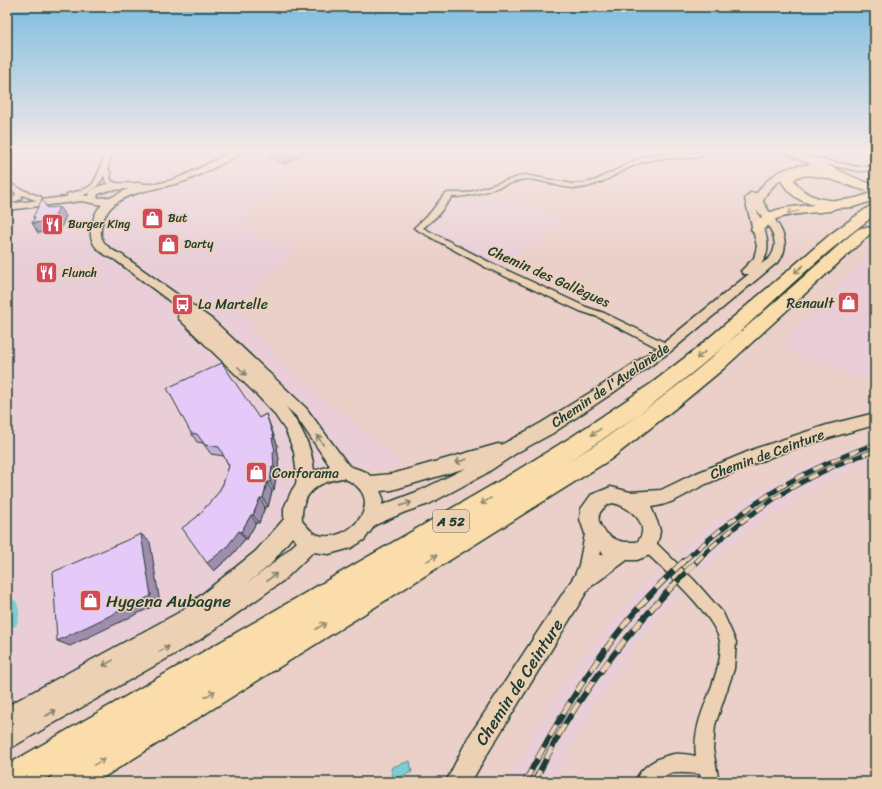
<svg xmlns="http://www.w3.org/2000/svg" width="882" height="789" viewBox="0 0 882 789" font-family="Sriracha,sans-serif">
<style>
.built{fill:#e9ced7}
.water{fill:#7ccdd3;stroke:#579393}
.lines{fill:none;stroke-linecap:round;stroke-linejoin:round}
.river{fill:#7ccdd3;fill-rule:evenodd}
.street-casing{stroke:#1f3d34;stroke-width:3}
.secondary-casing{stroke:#1f3d34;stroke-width:3}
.primary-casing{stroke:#1f3d34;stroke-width:3}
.highway-casing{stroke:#1f3d34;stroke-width:3}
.street{fill:#edd1b4;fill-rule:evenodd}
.secondary{fill:#edd1b4;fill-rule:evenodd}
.primary{fill:#fbdcab;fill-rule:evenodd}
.highway{fill:#fbdcab;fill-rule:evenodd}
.rail-far1-casing{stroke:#1f3d34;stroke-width:5}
.rail-casing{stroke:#1f3d34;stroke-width:6}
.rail-far1{stroke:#edd1b4;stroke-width:3.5;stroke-dasharray:10;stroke-linecap:butt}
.rail{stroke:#edd1b4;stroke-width:4.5;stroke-dasharray:13;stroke-linecap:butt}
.wall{fill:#c5aed6;stroke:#1f3d34}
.shaded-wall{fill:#a08dae;stroke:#1f3d34}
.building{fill:#e5caf9;stroke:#1f3d34}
.oneway{stroke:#8d8c70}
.oneway2{stroke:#7c806e}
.labels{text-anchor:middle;stroke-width:3;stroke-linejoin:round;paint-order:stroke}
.far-poi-label{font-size:12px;fill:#1f3d34;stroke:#edd1b4;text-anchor:start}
.shield{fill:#edd1b4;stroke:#5d695a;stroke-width:1}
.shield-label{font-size:13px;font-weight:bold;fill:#1f3d34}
.street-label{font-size:14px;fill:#1f3d34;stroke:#edd1b4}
.poi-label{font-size:14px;fill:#1f3d34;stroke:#edd1b4;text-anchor:start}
.near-poi-label{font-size:17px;fill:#1f3d34;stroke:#edd1b4;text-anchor:start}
.near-street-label{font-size:17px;fill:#1f3d34;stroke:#edd1b4}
</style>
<rect width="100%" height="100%" fill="#ebcfc9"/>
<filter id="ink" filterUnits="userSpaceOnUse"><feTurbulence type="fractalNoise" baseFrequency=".025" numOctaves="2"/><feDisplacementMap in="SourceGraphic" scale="8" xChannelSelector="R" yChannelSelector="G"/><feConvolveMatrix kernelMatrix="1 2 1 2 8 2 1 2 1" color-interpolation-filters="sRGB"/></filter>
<g filter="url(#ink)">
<!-- built -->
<g class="built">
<path d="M7 150H313L308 154 238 224 294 252 257 289 238 311 248 320 278 357 318 394 406 465 371 469 346 462 295 482 277 525 260 546 238 567 200 600 80 670 7 707Z"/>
<path d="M817 150H875V165L834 163 815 156Z"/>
<path d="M480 193 563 218 553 229 499 267 422 227 448 198Z"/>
<path d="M868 255 875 258V383L780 348Z"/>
<path d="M875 439V461L819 486 771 516 735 542 700 572 678 552 706 528 749 498 792 473 833 455Z"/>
<path d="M656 571 678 593 631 651 592 710 554 782H507L559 686 620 610Z"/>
</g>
<!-- water -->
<path class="water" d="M410 761 412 772 394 779 391 770 392 767Z"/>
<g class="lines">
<!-- river -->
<path class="river" d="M7 598 16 601C20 611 20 616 16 626L7 629Z"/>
<defs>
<g id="street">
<path d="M106 150H112L108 168 110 172 111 181 119 184V186L106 183 104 175C99 188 82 200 67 198V194C74 192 82 191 89 187 98 181 103 160 106 150Z"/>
<path d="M704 150H712C696 164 670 155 650 160 625 165 606 185 580 188 562 190 544 179 526 179 520 179 514 183 508 184 490 190 472 197 452 197L437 216 423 228 493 264 586 307 604 313 670 345 671 348 670 351 666 352 598 317 580 311 487 268 414 228 431 212 444 195 448 193H467L525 175 572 184H580L594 181 640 158 657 154H693Z"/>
<path d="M814 158 859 167 875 166V170L859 171 814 162 811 163 808 161Z"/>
<path d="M7 182 23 190 41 197 42 199 38 201 22 195 21 199 7 205V200L15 196 16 193 7 187Z"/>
<path d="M647 537 652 539 694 580 723 613 736 642 734 669 715 725 713 749 719 782H701L700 774C683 773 669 769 657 782H635C641 766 658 757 674 754 681 753 690 755 696 756 693 734 701 714 709 694 714 680 723 656 720 641 714 614 663 569 642 549L640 544 642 539Z"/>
</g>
<g id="secondary">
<path d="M233 150H244C239 156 194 178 185 181 155 192 107 189 101 229 99 243 111 250 122 255L213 320 306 408 349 466 366 472 370 476 392 474 498 444 501 445 541 423 604 384 661 345 749 274H743L741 271 754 258 757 246 745 199 750 193H757C772 170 795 162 821 166 826 167 832 166 836 170 830 176 808 169 799 170 791 171 784 178 778 182 771 188 765 193 763 202 774 220 794 238 780 260L671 351 614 392 553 433 518 452 485 474 429 504 405 512 375 525 364 540 351 548 329 554 313 552 284 580 201 639 7 750V706L180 612 256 551 284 519V508L292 490 296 484 297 476 294 452 286 431 273 412 257 395 179 319 178 316 179 313 184 312 114 259C96 252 86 241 93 221 95 214 97 209 102 205L82 201 7 210V204L82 195 88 196C94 180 125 184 139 183 167 190 208 163 233 150ZM128 189 112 197 97 198 98 194 110 190ZM757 210C766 222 782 240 771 256 769 259 764 262 761 264 775 247 763 228 757 210ZM286 407 296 416 330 466 314 471C312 447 301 425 286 407ZM466 468 419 491 382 505 383 498 380 491 392 490ZM343 478C391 497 350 545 318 535 312 533 306 526 302 521 300 494 318 481 343 478ZM292 537 297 542 270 566 246 584 270 565Z"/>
<path d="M875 413V425C839 435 801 445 766 459 746 467 724 476 704 485 685 494 672 505 651 507L658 524 660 531 659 537 655 550 650 555 637 560H627L589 588 486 756 471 782H446L468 738 575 575 579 565 585 534 580 519 581 509 591 495 611 487 630 492 661 490 692 475 757 448 827 425ZM612 503C628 505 653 525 637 542 630 542 622 543 615 539 598 530 590 512 612 503ZM601 551 604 554 600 556Z"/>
</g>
<path id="primary" d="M782 150H795L875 187V194L784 152Z"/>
<g id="highway">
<path d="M801 169C824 169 847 176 869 183L870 186 869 189 864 190C843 185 819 171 797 177L794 180C804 199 832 203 851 199 859 198 867 194 875 192V200L853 207 836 208 830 211C813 213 792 213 776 219 766 224 765 235 753 232L751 229C763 207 792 207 814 205 799 201 788 194 781 180L788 172Z"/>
<path d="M875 205V215C816 258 765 310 711 358 666 397 616 431 566 463 669 401 756 318 846 239 854 233 860 225 870 228L872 231 870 234 723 369 682 403 611 459 96 782H49L52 775 41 782H7V765L508 476 573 436 652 383 696 349 832 233 870 206Z"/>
</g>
</defs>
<!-- street casing -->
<use href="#street" class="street-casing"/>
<!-- secondary casing -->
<use href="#secondary" class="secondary-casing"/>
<!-- primary casing -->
<use href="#primary" class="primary-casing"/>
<!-- highway casing -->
<use href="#highway" class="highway-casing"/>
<!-- street -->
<use href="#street" class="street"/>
<!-- secondary -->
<use href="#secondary" class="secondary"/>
<!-- primary -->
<use href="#primary" class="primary"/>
<!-- highway -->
<use href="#highway" class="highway"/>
<defs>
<g id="rail-far1">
<path d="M683 562C716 532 750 505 788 483 816 467 845 455 875 444"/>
<path d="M696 562C730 527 783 489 828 469 842 462 858 457 873 451"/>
</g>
<g id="rail">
<path d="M525 782C568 700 615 624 684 561"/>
<path d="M534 782C545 762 555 740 567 721 604 661 648 610 697 561"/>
</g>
</defs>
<!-- rail-far1 casing -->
<use href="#rail-far1" class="rail-far1-casing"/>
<!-- rail casing -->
<use href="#rail" class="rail-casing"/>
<!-- rail-far1 -->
<use href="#rail-far1" class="rail-far1"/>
<!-- rail -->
<use href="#rail" class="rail"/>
</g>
<!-- wall -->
<g class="wall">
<path d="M260 150H303V154L285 164 262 155Z"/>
<path d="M266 414 278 447 277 448 279 460 278 461 279 475 276 476 274 490 272 491 268 507H265L259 523H256L247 539H245L232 555 214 571 197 517 218 493 223 484 229 466 224 456 211 454 203 443 197 442 191 433 259 418Z"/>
</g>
<!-- shaded-wall -->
<g class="shaded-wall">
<path d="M292 150H303V154L285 164 283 155Z"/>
<path d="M59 207 66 216 60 230 38 233 32 223H37L33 217H35Z"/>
<path d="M266 414 278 447 277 448 279 460 278 461 279 475 274 467Z"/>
<path d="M272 467 276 476 274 490 270 482Z"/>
<path d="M267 482 272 491 268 507 263 498Z"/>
<path d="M260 498 265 507 259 523 253 515Z"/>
<path d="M251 515 256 523 247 539 241 532Z"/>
<path d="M239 531 245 539 232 555 214 571 207 563Z"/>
<path d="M141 534 150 542 160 603 70 646 57 641Z"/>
</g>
<!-- building -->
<g class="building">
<path d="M270 150H292L283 155Z"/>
<path d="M42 199 47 208 59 207 53 221 32 223 35 217H33Z"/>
<path d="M222 363 259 418 266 414 274 438H272L275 451 273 452 274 467H272L270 482H267L263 498H260L253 515H251L241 532 239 531 226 548 207 563 182 528 197 517 218 493 223 484 229 466 219 447 205 445 197 434 191 433 167 388Z"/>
<path d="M141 534 151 596 57 641 53 572Z"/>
</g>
<!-- one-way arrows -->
<defs><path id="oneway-shaft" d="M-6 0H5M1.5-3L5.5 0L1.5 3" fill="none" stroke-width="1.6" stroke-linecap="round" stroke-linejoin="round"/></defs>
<g class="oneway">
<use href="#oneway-shaft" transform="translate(793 212) rotate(170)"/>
<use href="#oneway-shaft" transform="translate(799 269) rotate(139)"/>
<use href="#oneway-shaft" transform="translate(701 355) rotate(141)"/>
<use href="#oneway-shaft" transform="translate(596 432) rotate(145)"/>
<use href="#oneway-shaft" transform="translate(486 501) rotate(149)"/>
<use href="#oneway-shaft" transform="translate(432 558) rotate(-31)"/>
<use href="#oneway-shaft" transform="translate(321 626) rotate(-31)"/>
<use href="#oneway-shaft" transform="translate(210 694) rotate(-31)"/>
<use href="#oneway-shaft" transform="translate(99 762) rotate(-31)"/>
</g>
<g class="oneway2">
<use href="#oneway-shaft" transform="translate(242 371) rotate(45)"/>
<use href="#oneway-shaft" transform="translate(320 440) rotate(-124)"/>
<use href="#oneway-shaft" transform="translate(461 461) rotate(164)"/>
<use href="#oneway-shaft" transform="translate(406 504) rotate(-18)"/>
<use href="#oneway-shaft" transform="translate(272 577) rotate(-38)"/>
<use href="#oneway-shaft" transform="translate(164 649) rotate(-29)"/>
<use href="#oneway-shaft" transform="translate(108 663) rotate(151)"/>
<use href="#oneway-shaft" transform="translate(51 713) rotate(-30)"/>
</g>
</g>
<!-- sky -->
<linearGradient id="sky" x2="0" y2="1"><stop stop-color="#7dbee0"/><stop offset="0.58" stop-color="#f6e9e7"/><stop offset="1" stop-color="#f6e9e7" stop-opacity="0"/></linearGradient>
<rect width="882" height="260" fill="url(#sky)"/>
<!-- icons -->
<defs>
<symbol id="shop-square" viewBox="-11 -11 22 22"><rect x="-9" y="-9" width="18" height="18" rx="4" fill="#d1495b" stroke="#edd1b4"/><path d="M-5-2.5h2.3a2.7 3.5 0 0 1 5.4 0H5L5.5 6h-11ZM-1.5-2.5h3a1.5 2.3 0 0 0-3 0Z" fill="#fff"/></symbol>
<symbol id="restaurant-square" viewBox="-11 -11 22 22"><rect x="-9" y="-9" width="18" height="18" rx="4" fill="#d1495b" stroke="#edd1b4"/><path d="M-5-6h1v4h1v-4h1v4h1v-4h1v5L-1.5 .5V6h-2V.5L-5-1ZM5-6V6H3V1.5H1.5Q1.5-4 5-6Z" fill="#fff"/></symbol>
<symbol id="bus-square" viewBox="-11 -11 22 22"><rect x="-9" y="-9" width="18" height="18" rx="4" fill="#d1495b" stroke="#edd1b4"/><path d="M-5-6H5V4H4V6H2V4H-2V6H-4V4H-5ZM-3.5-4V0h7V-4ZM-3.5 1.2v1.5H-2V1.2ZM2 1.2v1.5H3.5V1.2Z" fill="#fff"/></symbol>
</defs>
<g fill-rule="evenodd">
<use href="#shop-square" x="140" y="206" width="25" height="25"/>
<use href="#restaurant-square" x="40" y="212" width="25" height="25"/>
<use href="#shop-square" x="156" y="232" width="25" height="25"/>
<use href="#restaurant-square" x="34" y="260" width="25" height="25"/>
<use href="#shop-square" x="836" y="290" width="25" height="25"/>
<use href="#bus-square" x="170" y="292" width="25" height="25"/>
<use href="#shop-square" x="244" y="460" width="25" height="25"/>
<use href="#shop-square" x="78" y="588" width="25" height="25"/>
</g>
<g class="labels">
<!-- far-poi labels -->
<g class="far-poi-label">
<text x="168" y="222">But</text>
<text x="68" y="228">Burger King</text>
<text x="184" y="248">Darty</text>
<text x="62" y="277">Flunch</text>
</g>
<!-- shield labels -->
<rect class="shield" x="433" y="510" width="36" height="22" rx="3"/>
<g class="shield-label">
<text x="451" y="526">A 52</text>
</g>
<!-- street labels -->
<g class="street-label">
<text transform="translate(549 276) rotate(24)" y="5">Chemin des Gallègues</text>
<text transform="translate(610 385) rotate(-34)" y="5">Chemin de l'Avelanède</text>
<text transform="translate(767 454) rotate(-20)" y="5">Chemin de Ceinture</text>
</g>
<!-- poi labels -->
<g class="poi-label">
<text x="834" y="308" text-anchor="end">Renault</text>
<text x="198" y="309">La Martelle</text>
<text x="272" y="478">Conforama</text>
</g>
<!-- near-poi labels -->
<g class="near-poi-label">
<text x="106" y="607">Hygena Aubagne</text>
</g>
<!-- near-street labels -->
<g class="near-street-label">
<text transform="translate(519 682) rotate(-57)" y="6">Chemin de Ceinture</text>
</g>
</g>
<!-- margin -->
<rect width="882" height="789" fill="none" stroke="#edd1b4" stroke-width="24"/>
<rect x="12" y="12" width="858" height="765" fill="none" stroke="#1f3d34" stroke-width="1.5" filter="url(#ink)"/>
</svg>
